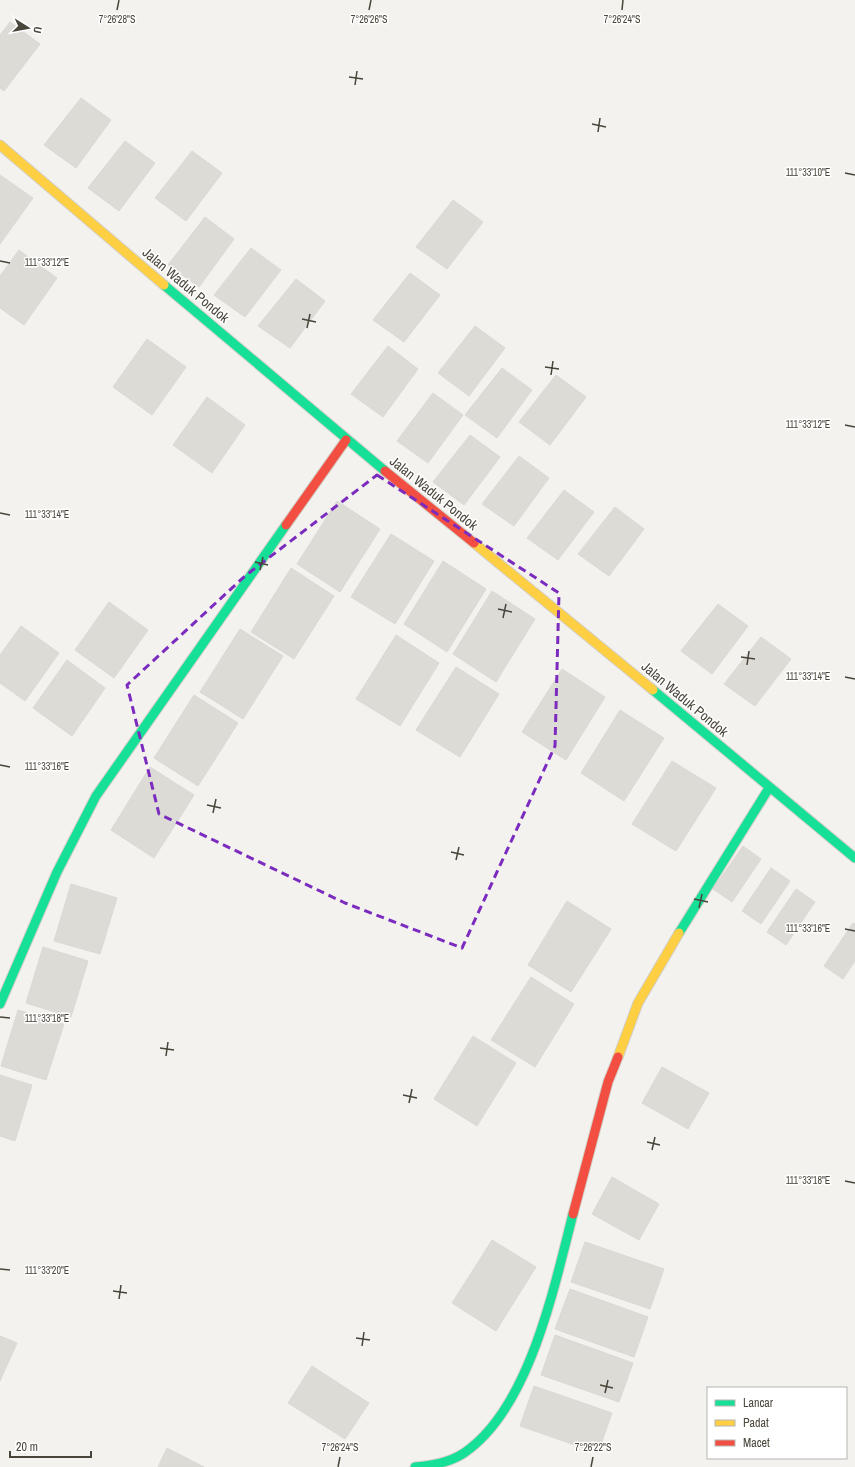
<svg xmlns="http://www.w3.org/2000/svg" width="855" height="1467" viewBox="0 0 855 1467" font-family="'Archivo Narrow',sans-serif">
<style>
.building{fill:#dddbd6;stroke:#dbd9d4}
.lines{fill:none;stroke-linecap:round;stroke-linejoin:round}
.fast-casing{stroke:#d2cfc5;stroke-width:11}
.slow-casing{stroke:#d2cfc5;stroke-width:11}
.jam-casing{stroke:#d2cfc5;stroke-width:11}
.fast{stroke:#16e098;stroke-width:9}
.slow{stroke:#ffcf43;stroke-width:9}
.jam{stroke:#f24e42;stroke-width:9}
.marked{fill:none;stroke:#7b2cbf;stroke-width:3;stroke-dasharray:8 5;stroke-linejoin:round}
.ticks{fill:none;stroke:#49453a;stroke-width:1.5}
.labels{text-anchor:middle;stroke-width:3;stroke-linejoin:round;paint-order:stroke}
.street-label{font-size:14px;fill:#49453a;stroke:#fff}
.ticks-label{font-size:10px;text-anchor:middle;fill:#49453a;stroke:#fff;stroke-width:3;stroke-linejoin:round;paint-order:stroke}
</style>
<rect width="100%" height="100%" fill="#f3f2ee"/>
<!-- building -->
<g class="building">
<path d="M10 22 40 44 4 91 0 88V35Z"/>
<path d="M81 98 111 120 76 168 44 145Z"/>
<path d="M125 141 155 163 119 211 88 188Z"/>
<path d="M192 151 222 173 186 221 155 198Z"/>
<path d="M0 175 33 198 0 244Z"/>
<path d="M453 200 483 222 447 269 416 247Z"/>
<path d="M205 217 234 239 199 287 168 265Z"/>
<path d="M251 248 281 270 245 317 214 295Z"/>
<path d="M19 250 57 278 24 325 0 308V276Z"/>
<path d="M410 273 440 295 404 342 373 320Z"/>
<path d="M296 279 325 301 290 348 258 326Z"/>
<path d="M475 326 505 348 469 396 438 373Z"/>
<path d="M147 339 186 367 152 415 113 387Z"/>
<path d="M388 346 418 369 383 417 351 394Z"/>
<path d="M502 368 532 390 497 438 465 415Z"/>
<path d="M556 375 586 397 550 445 519 422Z"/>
<path d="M433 393 463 415 428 463 397 441Z"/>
<path d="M207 397 245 425 212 473 173 445Z"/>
<path d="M470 435 500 457 464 505 433 482Z"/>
<path d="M519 456 549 478 514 526 482 504Z"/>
<path d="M564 490 594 512 558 560 527 538Z"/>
<path d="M337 501 380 529 340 592 297 564Z"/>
<path d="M615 507 644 529 609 576 578 554Z"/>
<path d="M391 534 434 561 395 624 351 597Z"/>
<path d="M443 561 486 589 447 652 404 624Z"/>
<path d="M291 568 334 596 294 659 251 632Z"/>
<path d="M492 591 535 619 496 682 453 654Z"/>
<path d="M109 602 148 630 114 678 75 650Z"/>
<path d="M718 604 748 626 712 674 681 651Z"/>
<path d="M21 626 59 653 25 701 0 683V655Z"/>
<path d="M240 629 283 656 243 719 200 692Z"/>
<path d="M396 635 439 663 400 726 356 699Z"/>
<path d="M761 637 791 659 755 706 724 684Z"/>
<path d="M67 660 105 688 72 736 33 708Z"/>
<path d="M456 667 499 694 460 757 416 730Z"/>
<path d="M562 669 605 697 566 760 522 732Z"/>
<path d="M194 695 238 723 198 786 154 758Z"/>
<path d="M620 710 664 738 624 801 581 773Z"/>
<path d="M672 761 716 788 676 851 632 824Z"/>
<path d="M150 767 194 795 154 858 111 830Z"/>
<path d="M743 846 761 859 732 902 713 889Z"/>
<path d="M771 868 790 881 761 924 742 911Z"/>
<path d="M71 884 117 898 100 954 54 941Z"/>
<path d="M796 889 815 902 786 945 767 932Z"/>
<path d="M567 901 611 929 571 992 528 965Z"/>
<path d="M853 923 855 924V961L843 979 824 966Z"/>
<path d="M43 947 88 961 71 1017 26 1003Z"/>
<path d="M531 977 574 1004 535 1067 491 1040Z"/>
<path d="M18 1010 64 1024 46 1080 1 1066Z"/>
<path d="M473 1036 516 1063 477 1126 434 1099Z"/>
<path d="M662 1067 709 1093 688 1129 642 1103Z"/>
<path d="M0 1075 32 1085 15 1141 0 1136Z"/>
<path d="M612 1177 659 1204 639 1240 592 1214Z"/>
<path d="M492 1240 536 1267 496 1331 452 1303Z"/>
<path d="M585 1242 664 1269 650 1309 571 1282Z"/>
<path d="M570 1289 648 1317 634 1357 555 1329Z"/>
<path d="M555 1335 633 1363 619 1402 541 1375Z"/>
<path d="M0 1336 17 1343 0 1381Z"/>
<path d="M312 1366 369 1403 345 1439 288 1403Z"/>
<path d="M534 1386 612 1413 598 1453 520 1426Z"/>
<path d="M167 1448 204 1467H158Z"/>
</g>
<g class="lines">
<defs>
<g id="fast">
<path d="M164 285 385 471"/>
<path d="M653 690 855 858"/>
<path d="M679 933 769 788"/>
<path d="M0 1004 57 872 96 796 286 525"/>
<path d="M415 1467C432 1465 449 1463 464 1453 530 1408 554 1287 573 1214"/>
</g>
<g id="slow">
<path d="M0 145 164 285"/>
<path d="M474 543 653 690"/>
<path d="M618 1057 638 1003 679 933"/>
</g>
<g id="jam">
<path d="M385 471 474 543"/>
<path d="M286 525 346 440"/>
<path d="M573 1214 608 1082 618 1057"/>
</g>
</defs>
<!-- fast casing -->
<use href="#fast" class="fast-casing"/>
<!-- slow casing -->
<use href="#slow" class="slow-casing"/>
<!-- jam casing -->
<use href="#jam" class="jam-casing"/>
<!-- fast -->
<use href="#fast" class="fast"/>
<!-- slow -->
<use href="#slow" class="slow"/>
<!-- jam -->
<use href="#jam" class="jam"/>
</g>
<!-- marked area -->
<path class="marked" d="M377 475 559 593 555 746 462 948 345 903 159 814 127 685 245 576Z"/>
<!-- ticks -->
<path class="ticks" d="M117 10 119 0M369 10 371 0M622 10 623 0M349 77 363 79M355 85 357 71M592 124 606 127M598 132 600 118M845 173 855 175M0 261 10 263M302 319 316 322M307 328 310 314M545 367 559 369M551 375 553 361M845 425 855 427M0 513 10 515M255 562 268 565M260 570 263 557M498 609 512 612M503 618 506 604M741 657 755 659M747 665 749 651M845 677 855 679M0 765 10 767M207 805 221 808M213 813 216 799M451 852 464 855M456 860 459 847M694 899 708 902M699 908 702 894M845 929 855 931M0 1017 10 1018M160 1048 174 1050M166 1056 168 1042M403 1095 417 1098M409 1103 412 1089M647 1142 660 1145M652 1150 655 1137M845 1181 855 1183M0 1269 10 1270M113 1291 127 1293M119 1299 121 1285M356 1338 370 1340M362 1346 364 1332M600 1385 613 1388M605 1393 608 1380M338 1467 340 1457M591 1467 593 1457"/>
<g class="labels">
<!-- street labels -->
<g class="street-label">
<text transform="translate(186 285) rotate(40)" y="5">Jalan Waduk Pondok</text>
<text transform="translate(434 493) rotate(39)" y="5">Jalan Waduk Pondok</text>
<text transform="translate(685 699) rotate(40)" y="5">Jalan Waduk Pondok</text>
</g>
</g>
<g class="ticks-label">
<text x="117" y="23">7°26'28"S</text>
<text x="369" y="23">7°26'26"S</text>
<text x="622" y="23">7°26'24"S</text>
<text x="808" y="176">111°33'10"E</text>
<text x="47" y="266">111°33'12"E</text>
<text x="808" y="428">111°33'12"E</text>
<text x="47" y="518">111°33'14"E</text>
<text x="808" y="680">111°33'14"E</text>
<text x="47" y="770">111°33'16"E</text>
<text x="808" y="932">111°33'16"E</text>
<text x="47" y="1022">111°33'18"E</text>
<text x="808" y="1184">111°33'18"E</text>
<text x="47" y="1274">111°33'20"E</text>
<text x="340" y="1451">7°26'24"S</text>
<text x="593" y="1451">7°26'22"S</text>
</g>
<!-- legend -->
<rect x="707" y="1387" width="140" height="72" fill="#ffffff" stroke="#b6b5b0"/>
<rect x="715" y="1400" width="20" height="6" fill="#16e098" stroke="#b6b5b0"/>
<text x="743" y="1407" font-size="12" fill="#49453a">Lancar</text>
<rect x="715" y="1420" width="20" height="6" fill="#ffcf43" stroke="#b6b5b0"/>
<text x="743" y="1427" font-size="12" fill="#49453a">Padat</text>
<rect x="715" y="1440" width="20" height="6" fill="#f24e42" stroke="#b6b5b0"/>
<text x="743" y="1447" font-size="12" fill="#49453a">Macet</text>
<!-- north arrow -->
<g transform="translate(28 28) rotate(101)" stroke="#ffffff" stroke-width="3" paint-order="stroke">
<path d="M0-3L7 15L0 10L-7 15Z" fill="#49453a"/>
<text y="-6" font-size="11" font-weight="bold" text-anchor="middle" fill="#49453a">U</text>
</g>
<!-- scale -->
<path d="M10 1451v6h81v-6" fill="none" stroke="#49453a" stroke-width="2"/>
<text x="16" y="1451" font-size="12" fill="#49453a" stroke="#ffffff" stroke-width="3" paint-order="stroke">20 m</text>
</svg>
